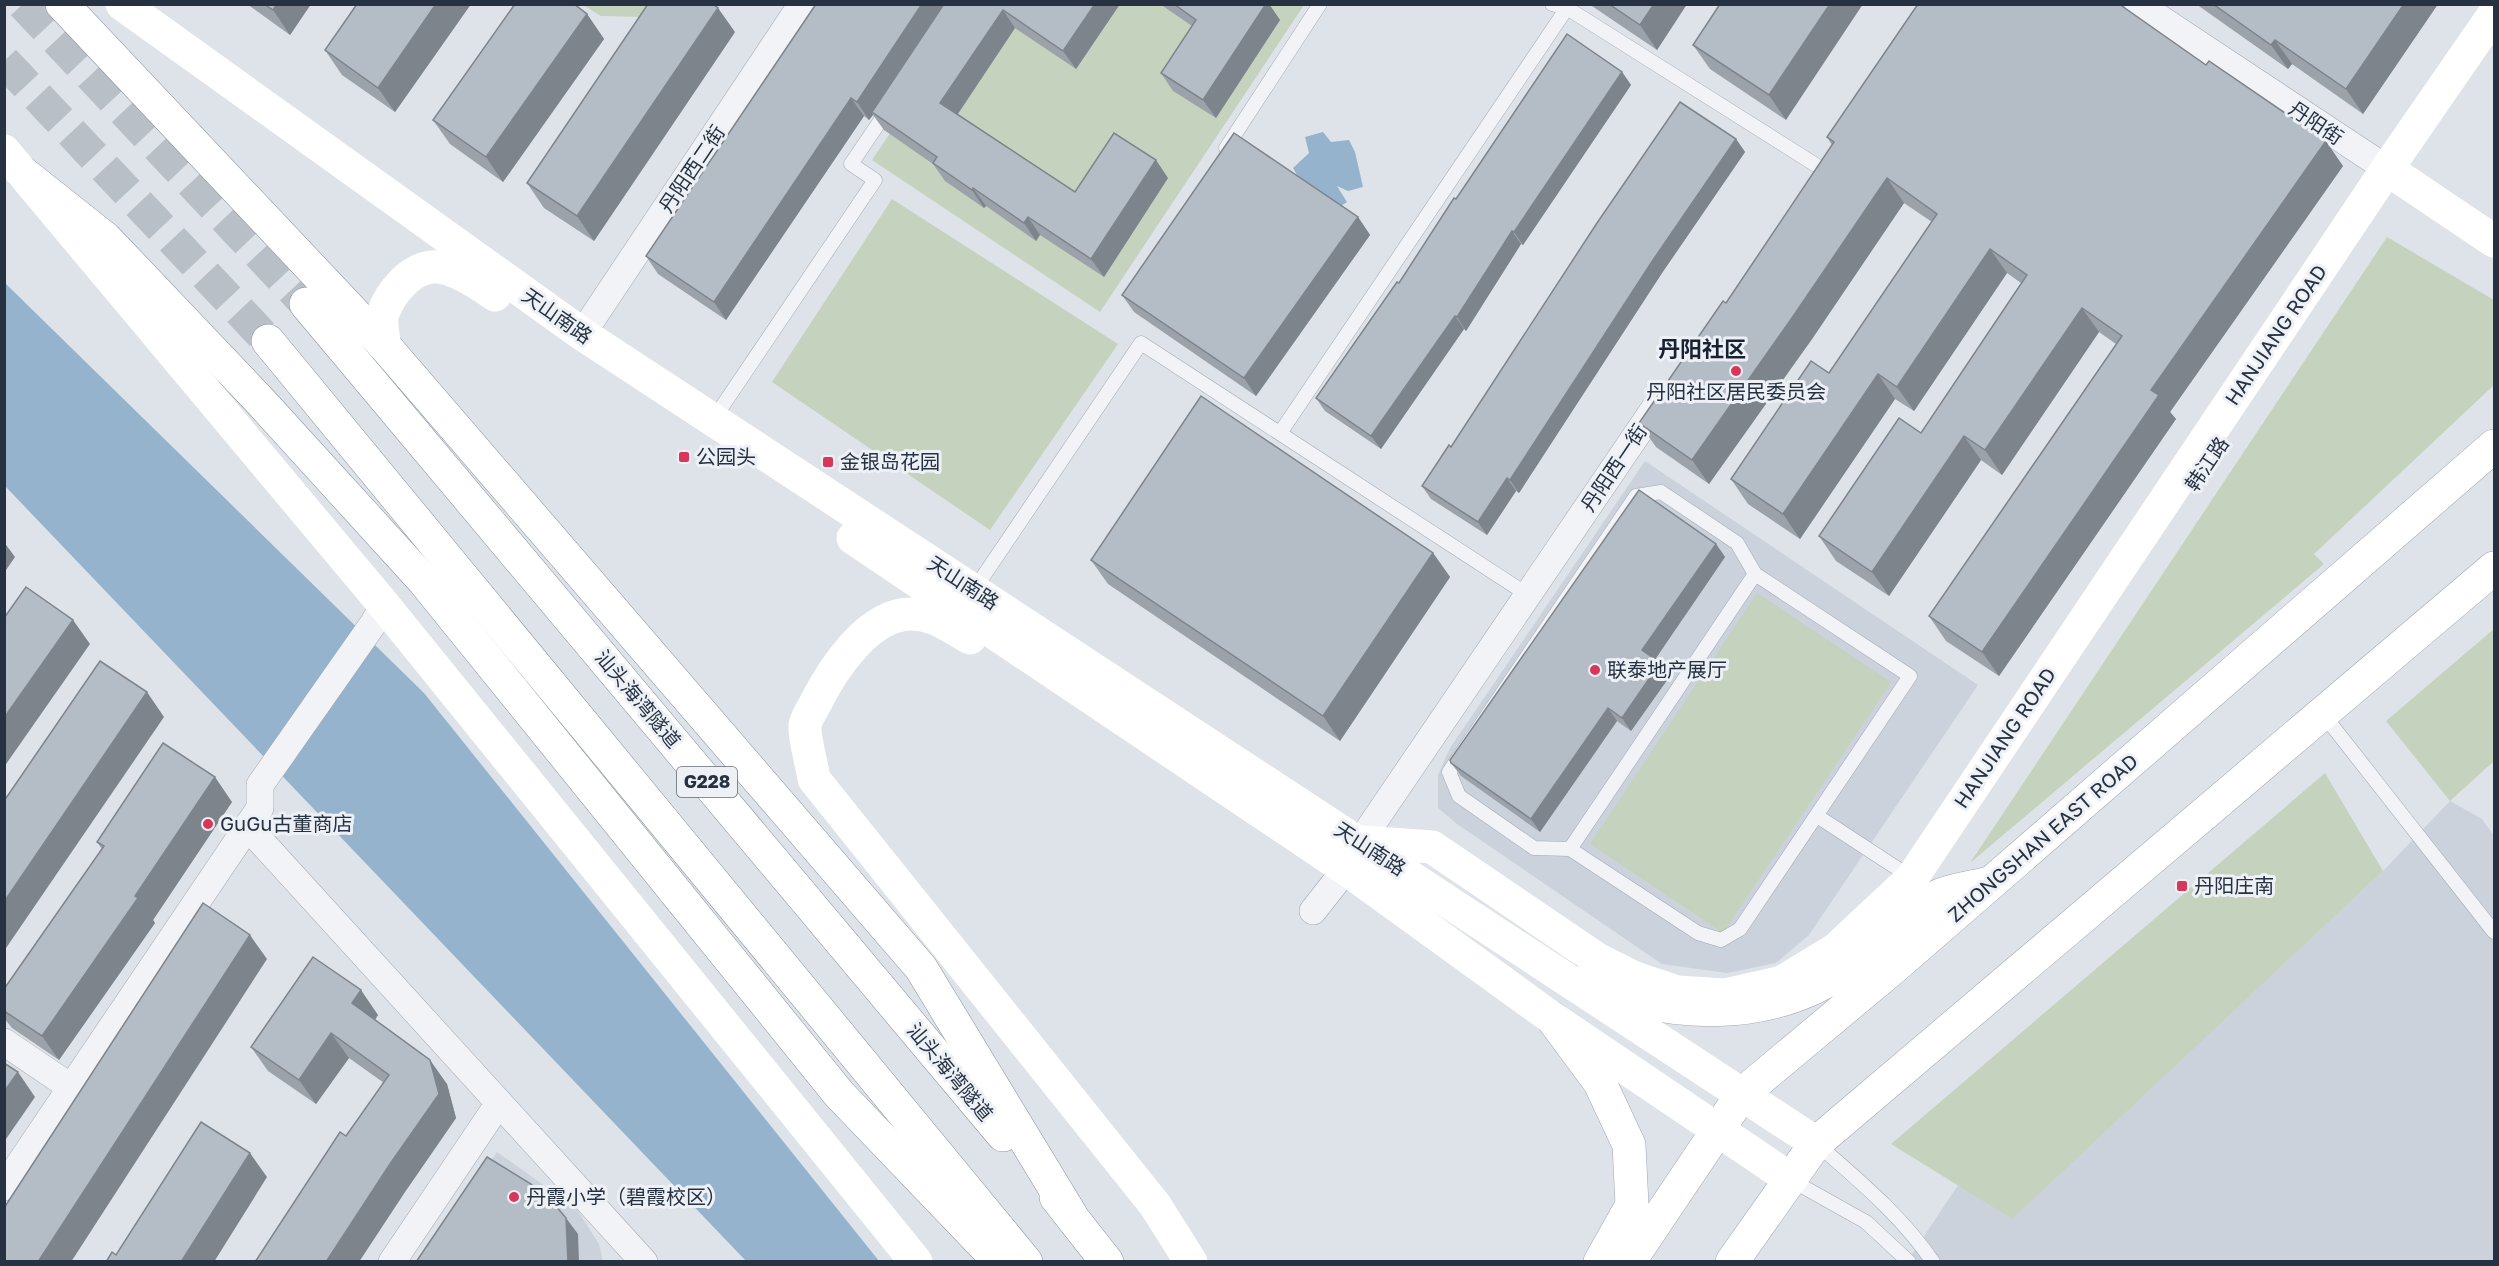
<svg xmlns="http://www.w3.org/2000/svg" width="2499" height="1266" viewBox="0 0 2499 1266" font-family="'Golos Text','Noto Sans SC',sans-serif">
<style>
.built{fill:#cbd2db}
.green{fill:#c5d3be}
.water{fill:#95b3cc}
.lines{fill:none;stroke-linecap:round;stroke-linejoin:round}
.highway-tunnel{stroke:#b9bfc7;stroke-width:33;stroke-dasharray:33 16;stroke-linecap:butt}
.lane-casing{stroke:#a3aab3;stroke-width:15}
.street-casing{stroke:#a3aab3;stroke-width:28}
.primary-casing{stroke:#9ca7b5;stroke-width:34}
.highway-casing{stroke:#8491a0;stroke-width:34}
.lane{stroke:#f1f3f7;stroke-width:14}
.street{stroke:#f1f3f7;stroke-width:27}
.secondary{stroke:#fff;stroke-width:33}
.primary{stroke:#fff;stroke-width:33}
.highway{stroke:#fff;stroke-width:33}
.wall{fill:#9ba2aa}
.shaded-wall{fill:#7e848b}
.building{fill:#b4bcc6;stroke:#7e848b;stroke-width:1.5}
.poi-dot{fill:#d93759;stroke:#edf1f6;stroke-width:2}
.labels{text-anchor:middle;stroke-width:6;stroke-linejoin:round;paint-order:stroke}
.shield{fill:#edf1f6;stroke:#626b77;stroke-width:1.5}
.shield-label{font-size:18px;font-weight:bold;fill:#263141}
.street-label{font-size:20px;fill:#263141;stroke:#edf1f6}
.poi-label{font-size:20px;fill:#263141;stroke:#edf1f6;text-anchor:start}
.quarter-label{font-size:22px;font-weight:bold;fill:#182231;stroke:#edf1f6}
</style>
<rect width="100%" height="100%" fill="#dee3e9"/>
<!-- built -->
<g class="built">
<path d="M1645 461 1978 685 1809 935 1776 963 1727 973 1662 964 1457 824 1438 808V775L1450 748Z"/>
<path d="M2450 801 2482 819 2494 836V1261L1907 1262 1958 1185 2012 1218 2383 871Z"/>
<path d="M497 1152 576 1208 599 1244 603 1261 422 1262Z"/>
</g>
<!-- green -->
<g class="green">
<path d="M583 5H650L642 17 601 16Z"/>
<path d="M976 5H1304L1100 312 872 160Z"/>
<path d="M892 199 1118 344 990 530 772 382Z"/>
<path d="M2387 237 2494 300V385L2314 554 2324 564 1970 863Z"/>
<path d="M1757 593 1891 682 1723 933 1590 844Z"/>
<path d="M2494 629V761L2450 801 2386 721Z"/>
<path d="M2325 773 2383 871 2012 1219 1891 1144Z"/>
</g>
<!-- water -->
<g class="water">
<path d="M1323 132 1331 142 1349 140 1355 152 1363 187 1348 191 1337 186 1347 202 1322 218 1293 168 1309 153 1305 137Z"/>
<path d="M5 283 424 693 879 1261H746L5 486Z"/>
</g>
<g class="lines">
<!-- highway-tunnel -->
<g class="highway-tunnel">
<path d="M23 4 306 304"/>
<path d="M4 61 268 341"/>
</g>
<defs>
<g id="lane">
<path d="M1552 4 1567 8"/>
<path d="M1226 148 1320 4"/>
<path d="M713 420 875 180 851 164 889 108"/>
<path d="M1280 433 1567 8 1819 167"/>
<path d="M1661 492 1737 543 1755 574 1910 676 1740 929 1721 940 1698 933 1570 849 1534 848 1459 796 1449 772 1636 496Z"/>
<path d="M974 590 1141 343 1528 595"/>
<path d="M2323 714 2494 932"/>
<path d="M1817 816 1912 878"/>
<path d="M1570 849 1755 574"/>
<path d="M1816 1143C1858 1180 1901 1215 1933 1262"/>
<path d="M1791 1180 1866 1222 1909 1262"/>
</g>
<g id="street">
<path d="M2138 4 2387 169"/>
<path d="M582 334 802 4"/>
<path d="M247 826 644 1262"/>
<path d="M1360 842 1663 396"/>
<path d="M1313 911 1346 869"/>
<path d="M4 1042 72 1088"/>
<path d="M4 1187 260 808V785L373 624 384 605"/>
<path d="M392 1262 499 1103"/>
</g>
<g id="primary">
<path d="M1573 982C1669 1017 1769 1027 1855 963 1876 947 1895 930 1915 914 1922 909 1929 901 1936 897 1950 890 1970 888 1985 884"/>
<path d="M1552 1018 1600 1083 1629 1145 1632 1205 1600 1262"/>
<path d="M1629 1262 1742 1094 1893 968 2494 446"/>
<path d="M1732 1262 1816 1143 2494 568"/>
</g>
<g id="highway">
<path d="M62 4 384 345 921 968 1071 1215"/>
<path d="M23 173 106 239 262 403 424 581 839 1094 1000 1262"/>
<path d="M306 304 1003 1135"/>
<path d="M268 341 1026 1262"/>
<path d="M1056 1197 1107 1262"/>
</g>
</defs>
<!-- lane casing -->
<use href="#lane" class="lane-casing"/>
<!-- street casing -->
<use href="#street" class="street-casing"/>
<!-- primary casing -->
<use href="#primary" class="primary-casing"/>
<!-- highway casing -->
<use href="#highway" class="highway-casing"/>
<!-- lane -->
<use href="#lane" class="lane"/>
<!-- street -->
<use href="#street" class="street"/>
<!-- secondary -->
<g class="secondary">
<path d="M122 4 582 334 1816 1143"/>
<path d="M4 151 384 605 916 1262"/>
<path d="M2387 169 2494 241"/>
<path d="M384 345C384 336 380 321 383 313 391 292 410 269 432 267 452 265 479 284 495 295"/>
<path d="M853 538 1346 869 1552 1018 1789 1178"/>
<path d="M970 638C951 627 934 614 911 614 868 614 832 670 815 704 812 710 806 719 805 725 804 739 812 764 814 779L1155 1205 1191 1262"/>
<path d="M1362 842 1432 847 1597 959 1635 978 1677 992 1725 995 1782 982 1835 950 1912 878 2387 169 2494 14"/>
</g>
<!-- primary -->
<use href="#primary" class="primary"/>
<!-- highway -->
<use href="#highway" class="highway"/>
</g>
<!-- wall -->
<g class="wall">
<path d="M247 4H311L290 35Z"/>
<path d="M357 4H471L395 112 342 75 325 50Z"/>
<path d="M816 4H1120L1076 69 1015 28 958 114 1075 192 1168 178 1104 277 1040 235 1036 241 986 206 984 208 945 181 933 164 884 130 873 115 869 120 864 116 726 320 658 274 646 256Z"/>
<path d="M1160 4H1269L1280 20 1216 118 1173 91 1161 73 1192 26Z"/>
<path d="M1589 4H1687L1657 50Z"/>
<path d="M1720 4 1786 120 1710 69 1693 45Z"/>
<path d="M2196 4H2438L2363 114 2292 64 2288 69Z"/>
<path d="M587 14 604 39 503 182 450 144 433 120Z"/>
<path d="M735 32 594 241 544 208 527 183Z"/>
<path d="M1622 72 1631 85 1523 245 1521 244 1466 331 1464 329 1381 449 1325 411 1316 398 1399 283 1456 199Z"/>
<path d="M1827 137 2343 166 2170 412 2176 419 1999 676 1946 641 1929 616 2116 344 2099 332 2002 475 1981 460 1889 596 1836 561 1819 536 1921 433 2021 283 2007 273 1914 411 1895 399 1800 539 1748 504 1731 479 1829 373 1932 222 1904 203 1812 339 1709 484 1656 447 1639 423 1726 303 1832 145Z"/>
<path d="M1736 139 1745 152 1662 273 1519 493 1516 491 1487 535 1431 499 1422 486 1451 447Z"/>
<path d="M1358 217 1370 235 1256 396 1134 312 1122 295Z"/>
<path d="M1716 544 1725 557 1655 659 1660 663 1670 676 1631 731 1617 721 1540 832 1461 776 1451 763Z"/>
<path d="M1433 553 1450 577 1340 741 1108 584 1091 560Z"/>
<path d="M232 802 153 920 155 923 59 1060 12 1028 4 1018V989L102 849 97 842Z"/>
<path d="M378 1015 375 1020 447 1084 456 1118 407 1189 346 1136 384 1083 349 1058 316 1104 268 1071 251 1047Z"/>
</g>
<!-- shaded-wall -->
<g class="shaded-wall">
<path d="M277 4H311L290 35 273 10Z"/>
<path d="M436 4H471L395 112 378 88Z"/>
<path d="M922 4H947L872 112 873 115 869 120 857 102Z"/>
<path d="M1095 4H1120L1076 69 1063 51Z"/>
<path d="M1266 4H1269L1280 20 1216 118 1203 100Z"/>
<path d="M1654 4H1687L1657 50 1640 25Z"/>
<path d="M1830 4H1863L1786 120 1769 95Z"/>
<path d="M2404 4H2438L2363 114 2346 89Z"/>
<path d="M718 8 735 32 594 241 577 216Z"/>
<path d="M1003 10 1015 28 953 121 940 103Z"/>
<path d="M587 14 604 39 503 182 486 157Z"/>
<path d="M2275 40 2292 64 2288 69 2271 45Z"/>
<path d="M1622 72 1631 85 1523 245 1514 232Z"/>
<path d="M851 98 864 116 726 320 714 302Z"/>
<path d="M1736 139 1745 152 1662 273 1519 493 1510 480 1653 260Z"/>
<path d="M2326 141 2343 166 2170 412 2176 419 1999 676 1982 652 2151 390Z"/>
<path d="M1156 160 1168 178 1104 277 1091 259Z"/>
<path d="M1887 178 1904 203 1812 339 1709 484 1692 460Z"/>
<path d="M973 188 986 206 984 208 972 190Z"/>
<path d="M1028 217 1040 235 1036 241 1024 223Z"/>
<path d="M1358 217 1370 235 1256 396 1244 378Z"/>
<path d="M1512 231 1521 244 1466 331 1457 317Z"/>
<path d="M1990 249 2007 273 1914 411 1897 387Z"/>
<path d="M2082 308 2099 332 2002 475 1985 450Z"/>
<path d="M1455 316 1464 329 1381 449 1371 436Z"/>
<path d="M1878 374 1895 399 1800 539 1783 514Z"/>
<path d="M1964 436 1981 460 1889 596 1872 572Z"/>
<path d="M1507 478 1516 491 1487 535 1478 522Z"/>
<path d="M4 542 15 557 4 573Z"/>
<path d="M1716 544 1725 557 1652 664 1642 650Z"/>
<path d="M1433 553 1450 577 1340 741 1323 716Z"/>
<path d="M73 620 90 644 4 767V718Z"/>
<path d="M1660 663 1670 676 1631 731 1622 718Z"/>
<path d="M147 692 164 717 4 951V902Z"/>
<path d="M1608 708 1617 721 1540 832 1531 819Z"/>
<path d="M215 777 232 802 153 920 155 923 59 1060 42 1036Z"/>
<path d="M250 935 267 959 71 1262H38Z"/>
<path d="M361 990 378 1015 369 1028 352 1003Z"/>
<path d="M331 1033 349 1058 316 1104 299 1080Z"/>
<path d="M430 1060 447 1084 456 1118 407 1189 359 1262H326Z"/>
<path d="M18 1072 35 1097 4 1142V1092Z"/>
<path d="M250 1153 267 1177 214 1262H181Z"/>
<path d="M566 1218 578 1234 579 1262H568Z"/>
</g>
<!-- building -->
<g class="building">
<path d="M264 4H277L273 10Z"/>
<path d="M357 4H436L378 88 325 50Z"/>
<path d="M515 4H574L587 14 486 157 433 120Z"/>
<path d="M648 4H713L718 8 577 216 527 183Z"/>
<path d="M816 4H922L857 102 851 98 714 302 646 256Z"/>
<path d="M944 4H1095L1063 51 1003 10 940 103 1075 192 1114 133 1156 160 1091 259 1028 217 1024 223 973 188 972 190 933 163 937 157 872 112Z"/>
<path d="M1174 4H1266L1203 100 1161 73 1196 20Z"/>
<path d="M1609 4H1654L1640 25Z"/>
<path d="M1720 4H1830L1769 95 1693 45Z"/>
<path d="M1918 4H2119L2206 65 2209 61 2326 141 2151 390 2159 395 1982 652 1929 616 2122 336 2082 308 1985 450 1964 436 1872 572 1819 536 1899 418 1921 433 2027 275 1990 249 1897 387 1878 374 1783 514 1731 479 1811 361 1829 373 1937 214 1887 178 1794 315 1692 460 1639 423 1723 301 1726 303 1834 142 1827 137Z"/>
<path d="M2213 4H2404L2346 89 2275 40 2271 45Z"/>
<path d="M1567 34 1622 72 1514 232 1512 231 1457 317 1455 316 1371 436 1316 398 1397 282 1399 283 1454 198 1456 199Z"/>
<path d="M1680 102 1736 139 1653 260 1510 480 1507 478 1478 522 1422 486 1449 445 1451 447 1597 223Z"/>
<path d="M1234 133 1358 217 1244 378 1122 295Z"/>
<path d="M1201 396 1433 553 1323 716 1091 560Z"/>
<path d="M1639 490 1716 544 1642 650 1660 663 1622 718 1608 708 1531 819 1451 763 1450 760Z"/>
<path d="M26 587 73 620 4 718V618Z"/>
<path d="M100 661 147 692 4 902V801Z"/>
<path d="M163 743 215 777 135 896 138 898 42 1036 4 1011V989L104 846 97 842Z"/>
<path d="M203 903 250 935 38 1262H4V1208Z"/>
<path d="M313 957 361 990 352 1003 430 1060 439 1094 390 1164 326 1262H255L340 1132 346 1136 389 1075 331 1033 299 1080 251 1047Z"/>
<path d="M4 1063 18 1072 4 1092Z"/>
<path d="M201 1122 250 1153 181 1262H106L112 1252 116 1255Z"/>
<path d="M487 1157 531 1184 550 1199 566 1218 568 1262H416Z"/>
</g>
<!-- markers -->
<g class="poi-dot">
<circle cx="1736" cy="371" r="6"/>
<rect x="678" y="451" width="12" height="12" rx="3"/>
<rect x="822" y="456" width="12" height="12" rx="3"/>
<circle cx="1595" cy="670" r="6"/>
<circle cx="208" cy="824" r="6"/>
<rect x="2176" y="880" width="12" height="12" rx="3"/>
<circle cx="514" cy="1197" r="6"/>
</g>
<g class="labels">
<!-- shield labels -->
<rect class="shield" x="677" y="767" width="60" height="30" rx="4.5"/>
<g class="shield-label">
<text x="707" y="788">G228</text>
</g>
<!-- street labels -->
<g class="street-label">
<text transform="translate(2316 123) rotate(34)" y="7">丹阳街</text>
<text transform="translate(692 169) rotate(-56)" y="7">丹阳西二街</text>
<text transform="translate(557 316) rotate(35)" y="7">天山南路</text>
<text transform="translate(2276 335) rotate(-56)" y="7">HANJIANG ROAD</text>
<text transform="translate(2207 464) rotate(-56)" y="7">韩江路</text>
<text transform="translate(1614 468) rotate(-56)" y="7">丹阳西一街</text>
<text transform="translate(963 583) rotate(33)" y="7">天山南路</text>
<text transform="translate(638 699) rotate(50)" y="7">汕头海湾隧道</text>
<text transform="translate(2005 738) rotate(-56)" y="7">HANJIANG ROAD</text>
<text transform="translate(2043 838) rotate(-41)" y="7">ZHONGSHAN EAST ROAD</text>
<text transform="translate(1370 849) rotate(33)" y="7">天山南路</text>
<text transform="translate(950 1072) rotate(50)" y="7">汕头海湾隧道</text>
</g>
<!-- poi labels -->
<g class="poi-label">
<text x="1736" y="399" text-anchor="middle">丹阳社区居民委员会</text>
<text x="696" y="464">公园头</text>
<text x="840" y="469">金银岛花园</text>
<text x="1607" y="677">联泰地产展厅</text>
<text x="220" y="831">GuGu古董商店</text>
<text x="2194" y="893">丹阳庄南</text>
<text x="526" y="1204">丹霞小学（碧霞校区）</text>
</g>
<!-- quarter labels -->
<g class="quarter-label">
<text x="1702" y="357">丹阳社区</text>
</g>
</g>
<!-- border -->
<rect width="2499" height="1266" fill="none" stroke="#263141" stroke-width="12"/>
</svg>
